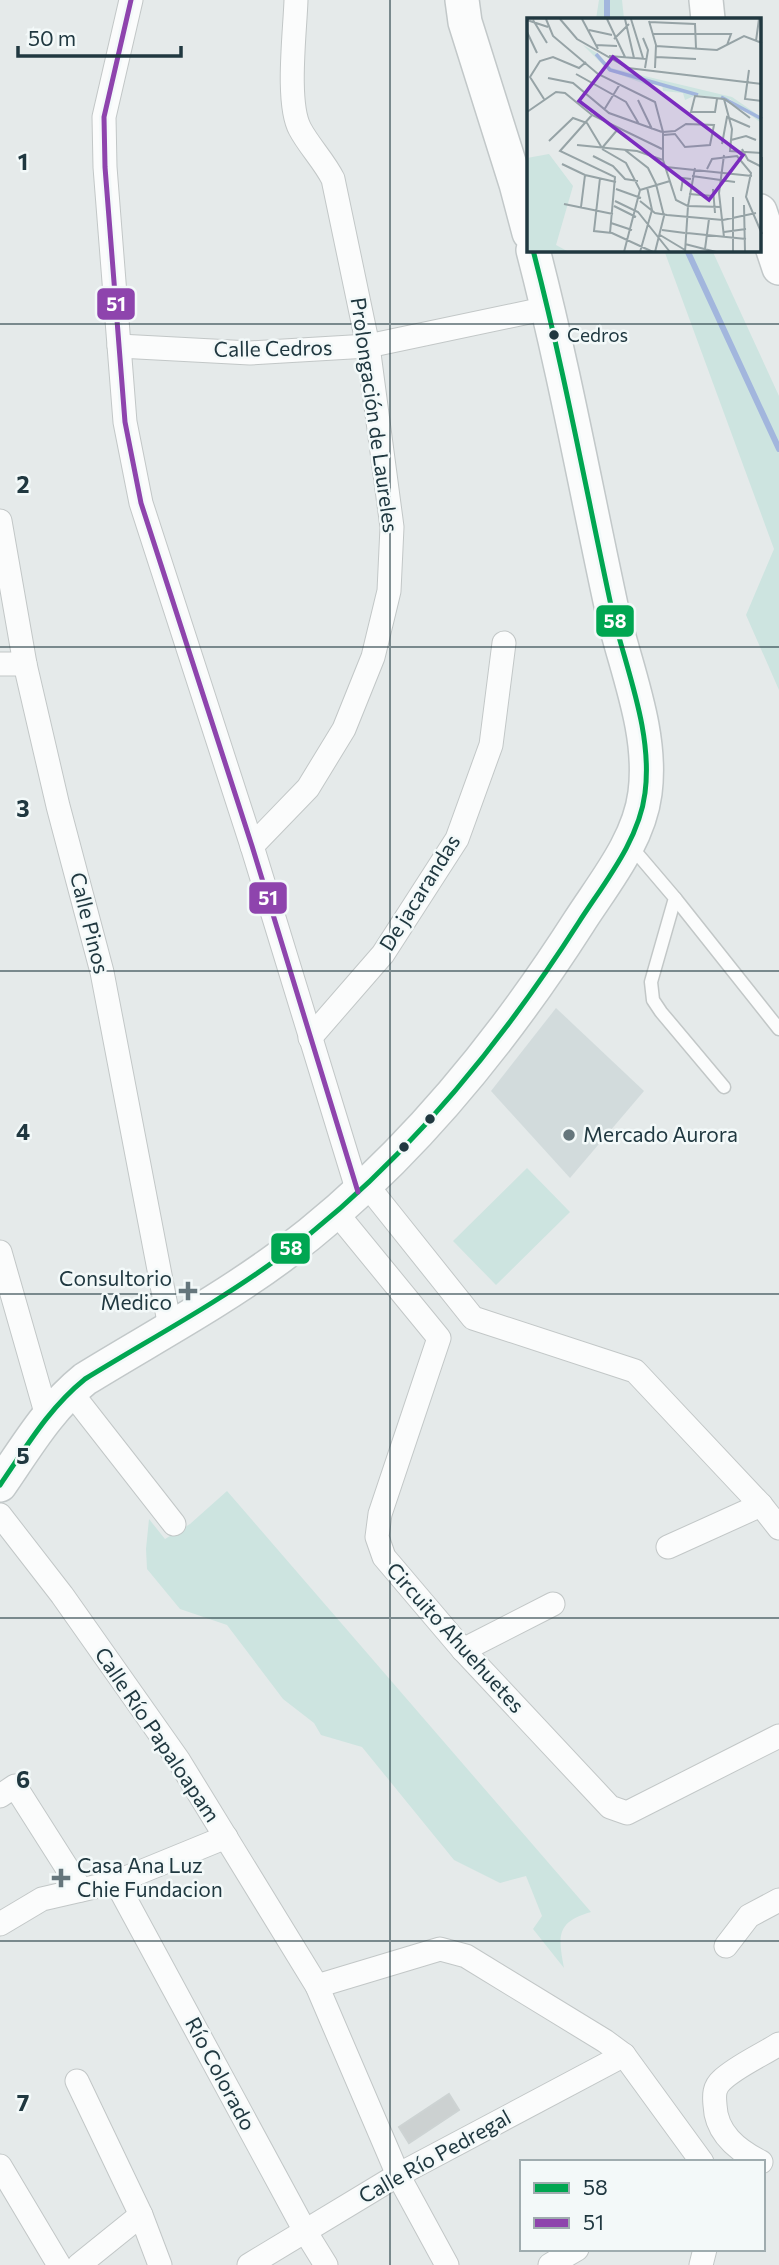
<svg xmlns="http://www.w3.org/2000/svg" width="779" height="2265" viewBox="0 0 779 2265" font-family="Commissioner,sans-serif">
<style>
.built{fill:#d2dbdc}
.green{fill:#cde4e0}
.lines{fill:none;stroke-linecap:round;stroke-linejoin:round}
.stream{stroke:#a2b6dd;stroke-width:6}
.building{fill:#ccd1d1;stroke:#cdd3d3;stroke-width:2}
.lane-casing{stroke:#c2c7c7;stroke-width:15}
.street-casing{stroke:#c2c7c7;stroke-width:25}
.secondary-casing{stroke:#c2c8c9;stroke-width:36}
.lane{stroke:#fbfcfc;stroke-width:12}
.street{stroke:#fbfcfc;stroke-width:23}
.secondary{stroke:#fbfcfc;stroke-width:33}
.bus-1-casing{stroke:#f3f9f9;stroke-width:10}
.bus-2-casing{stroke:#f3f9f9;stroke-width:10}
.bus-1{stroke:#00a651;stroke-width:5}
.bus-2{stroke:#8e44ad;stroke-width:5}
.grid{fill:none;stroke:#203840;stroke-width:2;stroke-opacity:0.55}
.bus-dot{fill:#203840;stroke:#f3f9f9;stroke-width:2.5}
.poi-dot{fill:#65767c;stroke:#f3f9f9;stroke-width:2.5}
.labels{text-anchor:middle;stroke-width:5;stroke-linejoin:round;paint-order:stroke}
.bus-label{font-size:19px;fill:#203840;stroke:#f3f9f9;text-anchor:start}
.street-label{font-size:21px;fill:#203840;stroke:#f3f9f9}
.poi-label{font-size:21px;fill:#203840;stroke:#f3f9f9;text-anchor:start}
.inset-river{fill:none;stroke:#a2b6dd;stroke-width:3.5}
.inset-road{fill:none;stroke:#96a3a6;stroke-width:2}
.view{fill:#7b2cbf;fill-opacity:0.15;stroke:#7b2cbf;stroke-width:3.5}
.inset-edge{fill:none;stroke:#203840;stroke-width:3.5}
.grid-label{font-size:23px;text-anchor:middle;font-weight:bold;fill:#203840;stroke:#f3f9f9;stroke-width:5;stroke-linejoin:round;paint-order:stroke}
.line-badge{stroke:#f3f9f9;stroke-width:2.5}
.badge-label{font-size:19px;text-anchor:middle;font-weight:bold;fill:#fff}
</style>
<rect width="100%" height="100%" fill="#e5eaea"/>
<!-- built -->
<path class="built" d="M556 1008 644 1091 570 1178 491 1091Z"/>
<!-- green -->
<g class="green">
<path d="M599 0H622L624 19H596Z"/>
<path d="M664 250H712L779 396V690L746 615 774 549Z"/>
<path d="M527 1168 570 1212 496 1285 453 1241Z"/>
<path d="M227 1491 591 1912C556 1922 558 1936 564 1968L533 1929 542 1916 526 1876 500 1883 454 1860 362 1747 321 1735 314 1723 283 1699 227 1625 180 1609 147 1569 146 1549 149 1519 165 1539 190 1524Z"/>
</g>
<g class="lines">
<!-- stream -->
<g class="stream">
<path d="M607 19V0"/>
<path d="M687 250 779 449"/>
</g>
</g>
<!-- building -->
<path class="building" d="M449 2094 459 2110 409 2143 399 2127Z"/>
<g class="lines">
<defs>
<g id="lane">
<path d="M629 844 675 898 651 982 653 1000 661 1012 724 1087"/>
<path d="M675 898 779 1029"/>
</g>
<g id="street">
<path d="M131 0 104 117 105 167 125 422 141 503 252 846 358 1192"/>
<path d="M119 346 250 353 368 346 548 308"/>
<path d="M0 521 25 664 58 806 102 972 170 1327"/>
<path d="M0 664H25"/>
<path d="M252 846 308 788 344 729 373 657 389 591 392 527 368 346 333 179C324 161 309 146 300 129 286 103 295 32 296 0"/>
<path d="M310 1038 383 954 457 839 491 745 504 643"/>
<path d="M366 1184 473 1318 635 1371 761 1505 779 1528"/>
<path d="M335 1211 439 1338 380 1514 377 1537 384 1557 463 1650 610 1807 627 1813 779 1736"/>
<path d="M0 1252 47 1416"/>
<path d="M70 1391 174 1524"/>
<path d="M0 1515 62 1595 179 1761 317 1986 398 2175 447 2265"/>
<path d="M668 1547 761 1505"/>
<path d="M463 1650 553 1604"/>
<path d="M0 1796 15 1786 81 1890"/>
<path d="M116 1882 305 2231 326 2265"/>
<path d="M0 1924 42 1899 116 1882 226 1837"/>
<path d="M726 1946 749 1916 779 1900"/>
<path d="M317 1986 440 1949 466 1956 605 2041 624 2055 702 2162"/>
<path d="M77 2081 141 2215 160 2265"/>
<path d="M761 2162C737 2150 716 2133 715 2105 714 2095 714 2087 722 2080 737 2066 762 2055 779 2044"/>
<path d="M0 2166 59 2265"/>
<path d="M79 2265 141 2215"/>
<path d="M249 2265 398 2175 624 2055"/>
<path d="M550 2265 577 2249"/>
<path d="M701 2265 705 2249"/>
</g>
<g id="secondary">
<path d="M462 0 465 22 516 184 529 233"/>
<path d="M706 0 708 19"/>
<path d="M760 211 779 268"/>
<path d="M0 1485C27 1446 48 1409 85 1379 150 1339 219 1302 280 1257 400 1168 499 1047 579 922 604 883 639 841 645 793 653 732 626 670 612 610 586 490 564 369 533 250"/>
</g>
</defs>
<!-- lane casing -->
<use href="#lane" class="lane-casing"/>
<!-- street casing -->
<use href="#street" class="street-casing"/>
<!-- secondary casing -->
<use href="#secondary" class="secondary-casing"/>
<!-- lane -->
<use href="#lane" class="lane"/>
<!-- street -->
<use href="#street" class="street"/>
<!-- secondary -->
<use href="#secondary" class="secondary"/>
<defs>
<path id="bus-1" d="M0 1485C27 1446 48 1409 85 1379 150 1339 219 1302 280 1257 400 1168 499 1047 579 922 604 883 639 841 645 793 653 732 626 670 612 610 586 490 564 369 533 250"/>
<path id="bus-2" d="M131 0 104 117 105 167 125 422 141 503 252 846 358 1192"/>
</defs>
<!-- bus-1 casing -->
<use href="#bus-1" class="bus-1-casing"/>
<!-- bus-2 casing -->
<use href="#bus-2" class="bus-2-casing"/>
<!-- bus-1 -->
<use href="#bus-1" class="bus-1"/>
<!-- bus-2 -->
<use href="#bus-2" class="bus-2"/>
</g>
<!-- grid -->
<path class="grid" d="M390 0V2265M0 324H779M0 647H779M0 971H779M0 1294H779M0 1618H779M0 1941H779"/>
<!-- markers -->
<g class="bus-dot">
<circle cx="554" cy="335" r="6"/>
<circle cx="430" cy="1119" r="6"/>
<circle cx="404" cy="1147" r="6"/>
</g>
<g class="poi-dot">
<circle cx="569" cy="1135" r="7"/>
<path d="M184.5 1280.5h7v7h7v7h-7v7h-7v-7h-7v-7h7z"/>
<path d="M57.5 1867.5h7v7h7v7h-7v7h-7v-7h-7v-7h7z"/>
</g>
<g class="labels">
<!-- bus labels -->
<g class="bus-label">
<text x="567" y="342">Cedros</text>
</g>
<!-- street labels -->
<g class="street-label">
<text transform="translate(273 349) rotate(-1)" y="7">Calle Cedros</text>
<text transform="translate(374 415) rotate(82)" y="7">Prolongación de Laureles</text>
<text transform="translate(420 893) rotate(-58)" y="7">De jacarandas</text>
<text transform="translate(89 923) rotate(76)" y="7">Calle Pinos</text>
<text transform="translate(455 1638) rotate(48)" y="7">Circuito Ahuehuetes</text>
<text transform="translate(157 1735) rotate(56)" y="7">Calle Río Papaloapam</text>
<text transform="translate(220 2074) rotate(62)" y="7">Río Colorado</text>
<text transform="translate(435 2157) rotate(-29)" y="7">Calle Río Pedregal</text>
</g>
<!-- poi labels -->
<g class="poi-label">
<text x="583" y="1142">Mercado Aurora</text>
<text x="172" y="1286" text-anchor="end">Consultorio<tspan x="172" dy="24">Medico</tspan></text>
<text x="77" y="1873">Casa Ana Luz<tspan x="77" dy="24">Chie Fundacion</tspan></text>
</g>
</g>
<!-- overview -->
<g transform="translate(527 18)">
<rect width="234" height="234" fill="#e5eaea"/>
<path d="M56 27 70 35 84 50 205 79 234 99V105L203 81 169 77 158 82 156 75 136 73 135 65 120 67 81 52ZM22 136 46 168 29 227 42 234H0V140Z" fill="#cde4e0"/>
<path class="inset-river" d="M69 36 83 52 171 77M194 79 235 101"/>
<path class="inset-road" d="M19 1 26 18 71 56 128 84 136 114V142L149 182 161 188 158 234M33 1 50 21 101 50 235 66M55 1 71 31M80 1 98 39M98 1 107 40M104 1 116 40M0 2 21 9M6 2 20 25M122 3 129 27 128 50M122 4 168 6 169 30M62 12 85 17M0 14 10 35M126 16H204L200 27M116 20 121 32 118 50M87 21 102 6M229 23 232 1M69 27 90 28M129 28 190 32 217 18 235 25M82 38 120 41M129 39 169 41M222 52 218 81 235 83M49 56 99 84 112 106M21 60 46 65 82 95 135 114M17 81 3 59 13 43 26 39 52 50 59 44M190 81 188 94H164L168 78 197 81 205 111 203 133 235 135M198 81 223 100M111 82 125 111M77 92 93 66M0 94 29 74 38 75 65 97 135 131M65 97 33 133 88 159 83 215M136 114 148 113 159 106 187 107 183 127 158 129 148 116 136 117M204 122 219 118 229 122M22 123 46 100 60 105 75 130M195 126 200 99 223 109M50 127 110 133 136 142M75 130 91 111M75 131 99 145 113 172 97 234M215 131 221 142 235 149M98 132 121 150 129 166 137 198 128 234M66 138 86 148 98 161 111 163M235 139V162M35 146 58 157 89 164M139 149 225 158M168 150 161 188 194 189M180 151 185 141 210 138 224 155 219 179 235 216M165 158 208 164M73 160 67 213 85 215 126 234M89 171 114 180M186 171 188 195M113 172 143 163M154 173 156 160 164 161M162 176 186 178M206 179V234M88 183 111 194 143 234M113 183 128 195 140 197 196 202 229 195M37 186 86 196M217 187 218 234M87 188 109 199M54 189 58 157M84 205 105 212M135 212 158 215M197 214 219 211M160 215 219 221M133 217 158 232M197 219 192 175 197 137M158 226 189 234M178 231 182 201M113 234 125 192 120 169"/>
<path class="view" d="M86 39 216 137 182 182 52 83Z"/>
<rect width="234" height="234" class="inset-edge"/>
</g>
<g class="grid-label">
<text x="23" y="170">1</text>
<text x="23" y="493">2</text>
<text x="23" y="817">3</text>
<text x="23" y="1140">4</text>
<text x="23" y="1464">5</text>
<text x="23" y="1788">6</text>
<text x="23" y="2111">7</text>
</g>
<g class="line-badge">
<rect x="96" y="287" width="40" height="34" rx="7" fill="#8e44ad"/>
<rect x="595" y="604" width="40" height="34" rx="7" fill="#00a651"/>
<rect x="248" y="881" width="40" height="34" rx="7" fill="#8e44ad"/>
<rect x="270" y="1232" width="41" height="33" rx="7" fill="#00a651"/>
</g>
<g class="badge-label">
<text x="116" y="311">51</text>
<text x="615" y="628">58</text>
<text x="268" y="905">51</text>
<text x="291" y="1255">58</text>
</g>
<!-- legend -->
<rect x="520" y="2160" width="245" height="91" fill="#f3f9f9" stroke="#9facaf" stroke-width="2"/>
<rect x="534" y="2183" width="35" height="10" fill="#00a651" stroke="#9facaf" stroke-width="2"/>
<text x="583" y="2195" font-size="21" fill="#203840">58</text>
<rect x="534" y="2218" width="35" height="10" fill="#8e44ad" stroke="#9facaf" stroke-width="2"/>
<text x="583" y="2230" font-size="21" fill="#203840">51</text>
<!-- scale -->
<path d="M18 46v10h163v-10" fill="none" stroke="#203840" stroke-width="3.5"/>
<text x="28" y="46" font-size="21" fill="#203840" stroke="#f3f9f9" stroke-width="5" paint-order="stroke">50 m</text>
</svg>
